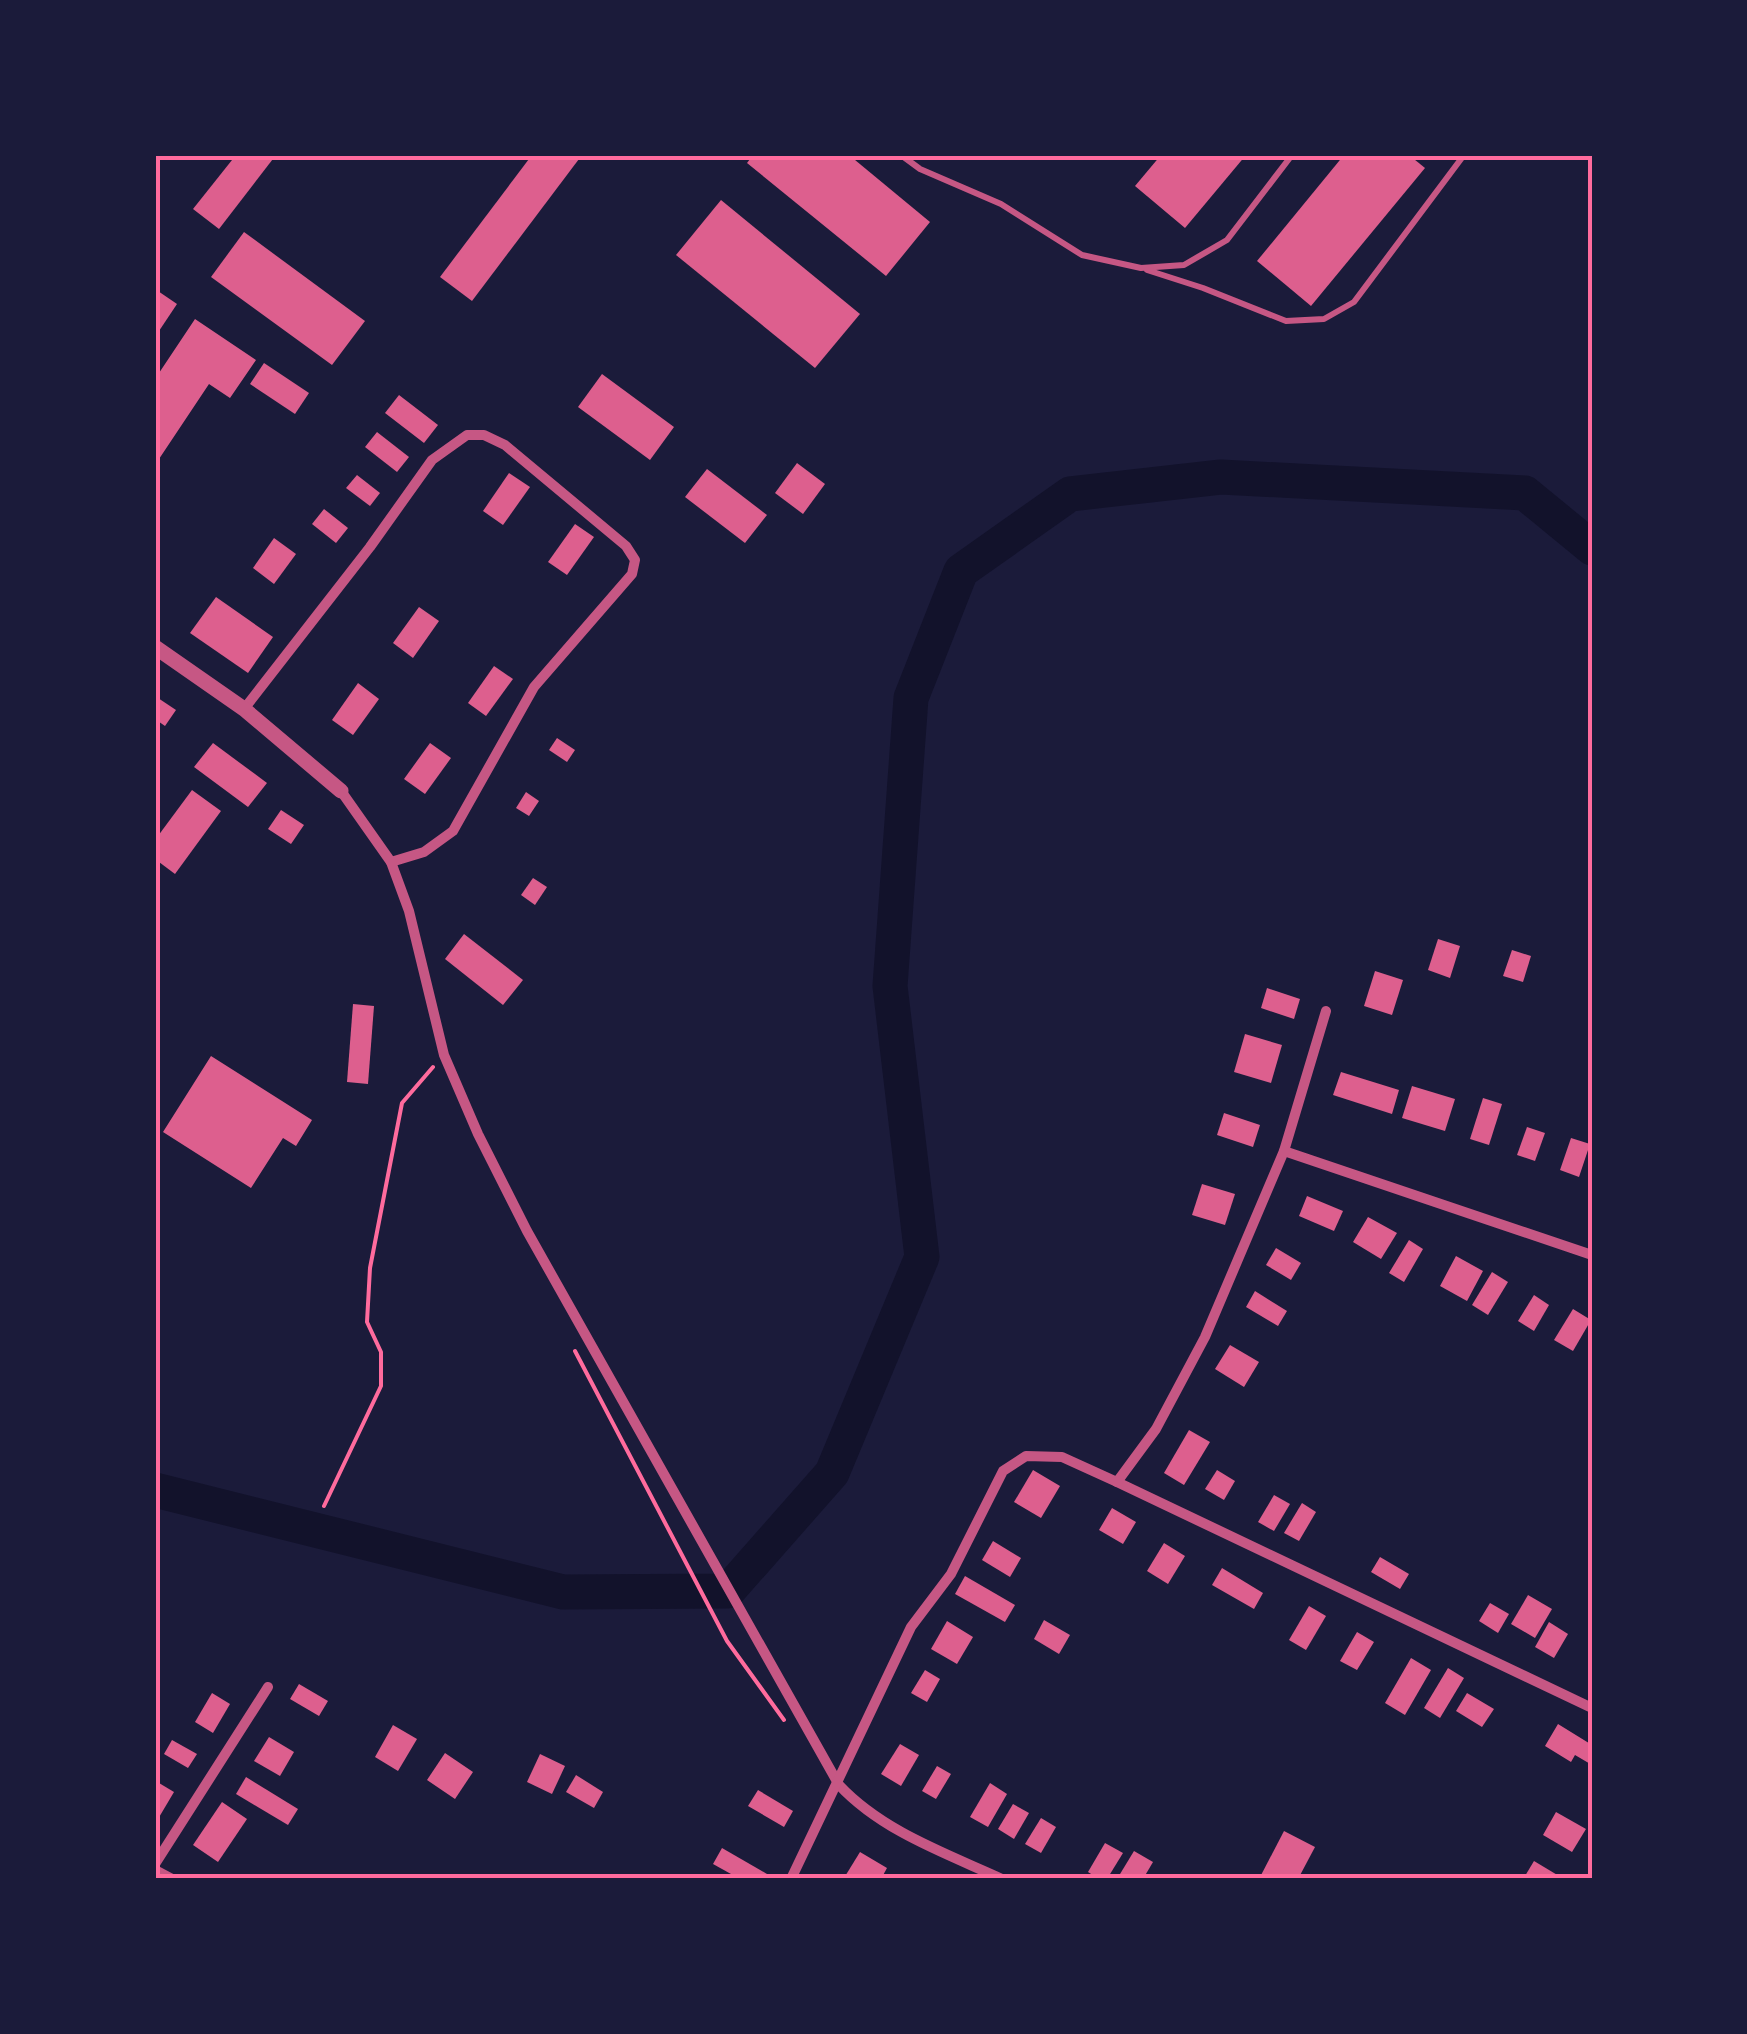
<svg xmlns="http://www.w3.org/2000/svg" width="1747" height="2034" viewBox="0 0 1747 2034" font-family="'Noto Serif',serif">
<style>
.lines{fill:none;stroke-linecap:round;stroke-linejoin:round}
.river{stroke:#12122b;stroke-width:35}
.building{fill:#dd5f8e}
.path{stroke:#ff6b9d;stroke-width:4}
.service{stroke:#c65784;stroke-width:6}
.minor{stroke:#c65784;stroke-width:10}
.tertiary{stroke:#c65784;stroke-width:15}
.neatline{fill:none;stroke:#ff6b9d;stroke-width:4}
</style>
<rect width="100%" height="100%" fill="#1b1b3a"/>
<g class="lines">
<!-- river -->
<path class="river" d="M155 1490 563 1592 728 1591 832 1473 922 1257 890 986 911 698 961 571 1070 494 1221 477 1525 493 1592 548"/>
</g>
<!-- building -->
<g class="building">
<path d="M236 155H276L219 229 193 209Z"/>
<path d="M532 155H582L472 301 440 277Z"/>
<path d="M753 155H849L930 222 886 276 747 163Z"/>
<path d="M1161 155H1246L1185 228 1135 186Z"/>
<path d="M1344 155H1409L1425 168 1311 306 1257 261Z"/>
<path d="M721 200 860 314 815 368 676 255Z"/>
<path d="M244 232 365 321 332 365 211 277Z"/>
<path d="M155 289 177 304 155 337Z"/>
<path d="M195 319 256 360 230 398 209 384 155 465V379Z"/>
<path d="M264 363 309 393 295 414 250 384Z"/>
<path d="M602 374 674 427 650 460 578 407Z"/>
<path d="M399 395 438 425 424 443 385 413Z"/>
<path d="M377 432 409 457 397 472 365 447Z"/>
<path d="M797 463 825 484 803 514 775 493Z"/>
<path d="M707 469 767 515 745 543 685 497Z"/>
<path d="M509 473 530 487 503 525 483 511Z"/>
<path d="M357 475 380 493 370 506 346 488Z"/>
<path d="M324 509 348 528 336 543 312 524Z"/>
<path d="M575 524 594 537 567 575 548 562Z"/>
<path d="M274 538 296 554 274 584 253 568Z"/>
<path d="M216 597 273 637 248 673 190 633Z"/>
<path d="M419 607 439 621 413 658 393 643Z"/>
<path d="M494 666 513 679 486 716 468 703Z"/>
<path d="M358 683 379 699 353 735 332 720Z"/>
<path d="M155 696 176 710 165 726 155 719Z"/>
<path d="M557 738 575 750 567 762 549 750Z"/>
<path d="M213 743 267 783 248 807 194 767Z"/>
<path d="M430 743 451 758 425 794 404 779Z"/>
<path d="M192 790 221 811 175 874 155 859V840Z"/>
<path d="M526 792 539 801 529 816 516 808Z"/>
<path d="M281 810 304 825 291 844 268 829Z"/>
<path d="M533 878 547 887 535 905 521 895Z"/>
<path d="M464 934 523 980 503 1005 445 959Z"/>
<path d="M1438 939 1460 946 1450 978 1428 970Z"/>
<path d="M1512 950 1531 956 1523 982 1503 976Z"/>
<path d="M1375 971 1403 980 1392 1015 1364 1006Z"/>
<path d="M1267 988 1300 999 1294 1019 1261 1008Z"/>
<path d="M353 1004 374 1006 368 1084 347 1082Z"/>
<path d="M1245 1034 1282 1045 1271 1083 1234 1072Z"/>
<path d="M211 1056 312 1120 296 1146 283 1138 251 1188 163 1132Z"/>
<path d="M1341 1072 1399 1090 1392 1114 1333 1095Z"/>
<path d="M1412 1086 1455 1099 1445 1131 1402 1118Z"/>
<path d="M1483 1098 1502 1104 1489 1145 1470 1139Z"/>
<path d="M1224 1113 1260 1125 1253 1147 1217 1135Z"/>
<path d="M1527 1127 1545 1133 1535 1161 1517 1155Z"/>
<path d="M1571 1138 1590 1144 1579 1177 1560 1170Z"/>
<path d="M1202 1184 1235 1194 1225 1225 1192 1215Z"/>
<path d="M1307 1196 1343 1211 1334 1231 1299 1216Z"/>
<path d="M1368 1217 1397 1233 1381 1259 1353 1242Z"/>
<path d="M1409 1240 1423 1249 1404 1282 1389 1273Z"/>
<path d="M1276 1248 1301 1263 1291 1280 1266 1265Z"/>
<path d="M1456 1256 1483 1271 1467 1301 1440 1286Z"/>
<path d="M1492 1272 1508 1282 1488 1315 1472 1305Z"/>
<path d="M1255 1291 1287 1311 1278 1326 1246 1307Z"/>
<path d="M1534 1295 1549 1305 1534 1331 1518 1321Z"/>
<path d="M1573 1309 1591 1320 1573 1351 1554 1340Z"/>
<path d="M1230 1345 1259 1362 1244 1387 1215 1369Z"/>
<path d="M1189 1430 1210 1442 1184 1485 1164 1473Z"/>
<path d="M1033 1470 1060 1486 1041 1518 1014 1502Z"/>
<path d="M1217 1470 1235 1481 1224 1500 1205 1489Z"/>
<path d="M1274 1495 1290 1504 1274 1531 1258 1522Z"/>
<path d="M1302 1503 1316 1512 1299 1541 1284 1533Z"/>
<path d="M1112 1508 1136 1522 1123 1544 1099 1530Z"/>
<path d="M993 1541 1021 1558 1010 1577 982 1560Z"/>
<path d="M1164 1543 1185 1556 1168 1584 1147 1571Z"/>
<path d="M1380 1557 1409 1574 1400 1589 1371 1572Z"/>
<path d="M1222 1568 1263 1593 1254 1609 1212 1585Z"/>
<path d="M965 1576 1015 1605 1005 1622 955 1594Z"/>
<path d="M1528 1595 1552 1609 1535 1638 1511 1624Z"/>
<path d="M1490 1603 1509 1614 1498 1633 1479 1621Z"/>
<path d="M1309 1606 1326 1616 1306 1650 1289 1640Z"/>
<path d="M1044 1620 1070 1635 1059 1654 1034 1639Z"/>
<path d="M947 1621 973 1637 957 1664 931 1649Z"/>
<path d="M1549 1622 1568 1634 1554 1658 1535 1647Z"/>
<path d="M1357 1632 1374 1642 1357 1670 1340 1661Z"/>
<path d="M1411 1658 1431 1670 1405 1715 1385 1703Z"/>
<path d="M1448 1668 1464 1678 1440 1718 1424 1708Z"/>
<path d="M925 1670 940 1679 927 1702 911 1693Z"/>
<path d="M299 1684 328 1701 319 1716 290 1699Z"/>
<path d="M212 1693 230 1704 213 1733 195 1722Z"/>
<path d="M1467 1693 1494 1709 1482 1727 1456 1711Z"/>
<path d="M1558 1724 1592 1745V1765L1575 1755 1571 1762 1545 1746Z"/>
<path d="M393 1725 417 1739 398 1771 375 1757Z"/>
<path d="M269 1737 294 1752 280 1776 254 1761Z"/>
<path d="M172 1740 197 1754 188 1768 164 1754Z"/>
<path d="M900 1744 919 1755 901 1786 881 1774Z"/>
<path d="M445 1753 473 1772 455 1799 427 1780Z"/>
<path d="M540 1754 565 1766 552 1794 527 1782Z"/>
<path d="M937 1766 951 1774 936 1799 922 1791Z"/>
<path d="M576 1775 603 1792 594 1808 566 1792Z"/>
<path d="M246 1777 298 1809 288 1825 236 1794Z"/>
<path d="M159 1783 174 1792 155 1824V1790Z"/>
<path d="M990 1783 1007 1794 988 1827 970 1817Z"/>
<path d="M758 1790 793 1811 784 1827 748 1806Z"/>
<path d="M222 1802 247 1819 218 1862 193 1845Z"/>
<path d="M1013 1804 1029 1813 1014 1839 998 1829Z"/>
<path d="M1556 1812 1586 1829 1572 1852 1543 1835Z"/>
<path d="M1041 1818 1056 1827 1041 1853 1025 1844Z"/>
<path d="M1284 1831 1315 1847 1298 1879H1259Z"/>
<path d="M1105 1843 1123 1853 1107 1879H1099L1088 1872Z"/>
<path d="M722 1848 767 1874 764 1879H740L713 1864Z"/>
<path d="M1134 1851 1153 1862 1143 1879H1117Z"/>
<path d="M860 1852 887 1868 881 1879 844 1878Z"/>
<path d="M1534 1861 1564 1879 1525 1876Z"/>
</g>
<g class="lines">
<!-- path -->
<g class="path">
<path d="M575 1351 727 1641 784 1720"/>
<path d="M324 1506 381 1386V1352L367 1322 370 1268 402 1103 433 1067"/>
</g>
<!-- service -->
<g class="service">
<path d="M901 155 920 169 1001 204 1082 255 1141 268 1184 265 1227 240 1292 155"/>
<path d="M1147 270 1203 288 1286 321 1324 319 1354 302 1464 155"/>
</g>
<!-- minor -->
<g class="minor">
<path d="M244 709 370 547 432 460 467 435H484L505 445 626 546 635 560 632 574 534 687 453 831 424 852 391 862"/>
<path d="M341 791 391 862 409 911 444 1055 478 1134 527 1231 839 1785C882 1831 945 1853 1002 1879"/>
<path d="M1284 1151 1592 1255"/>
<path d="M1117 1482 1592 1708"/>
<path d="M155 1864 268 1687"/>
<path d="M155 1870 172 1879"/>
<path d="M791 1879 911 1627 951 1574 1003 1471 1026 1456 1062 1457 1117 1482 1156 1429 1205 1337 1284 1151 1326 1011"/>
</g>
<!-- tertiary -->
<path class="tertiary" d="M155 647 244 709 341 791"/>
</g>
<!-- border -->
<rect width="1747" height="2034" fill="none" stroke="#1b1b3a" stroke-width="315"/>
<rect x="158" y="158" width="1432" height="1718" class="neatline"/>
</svg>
